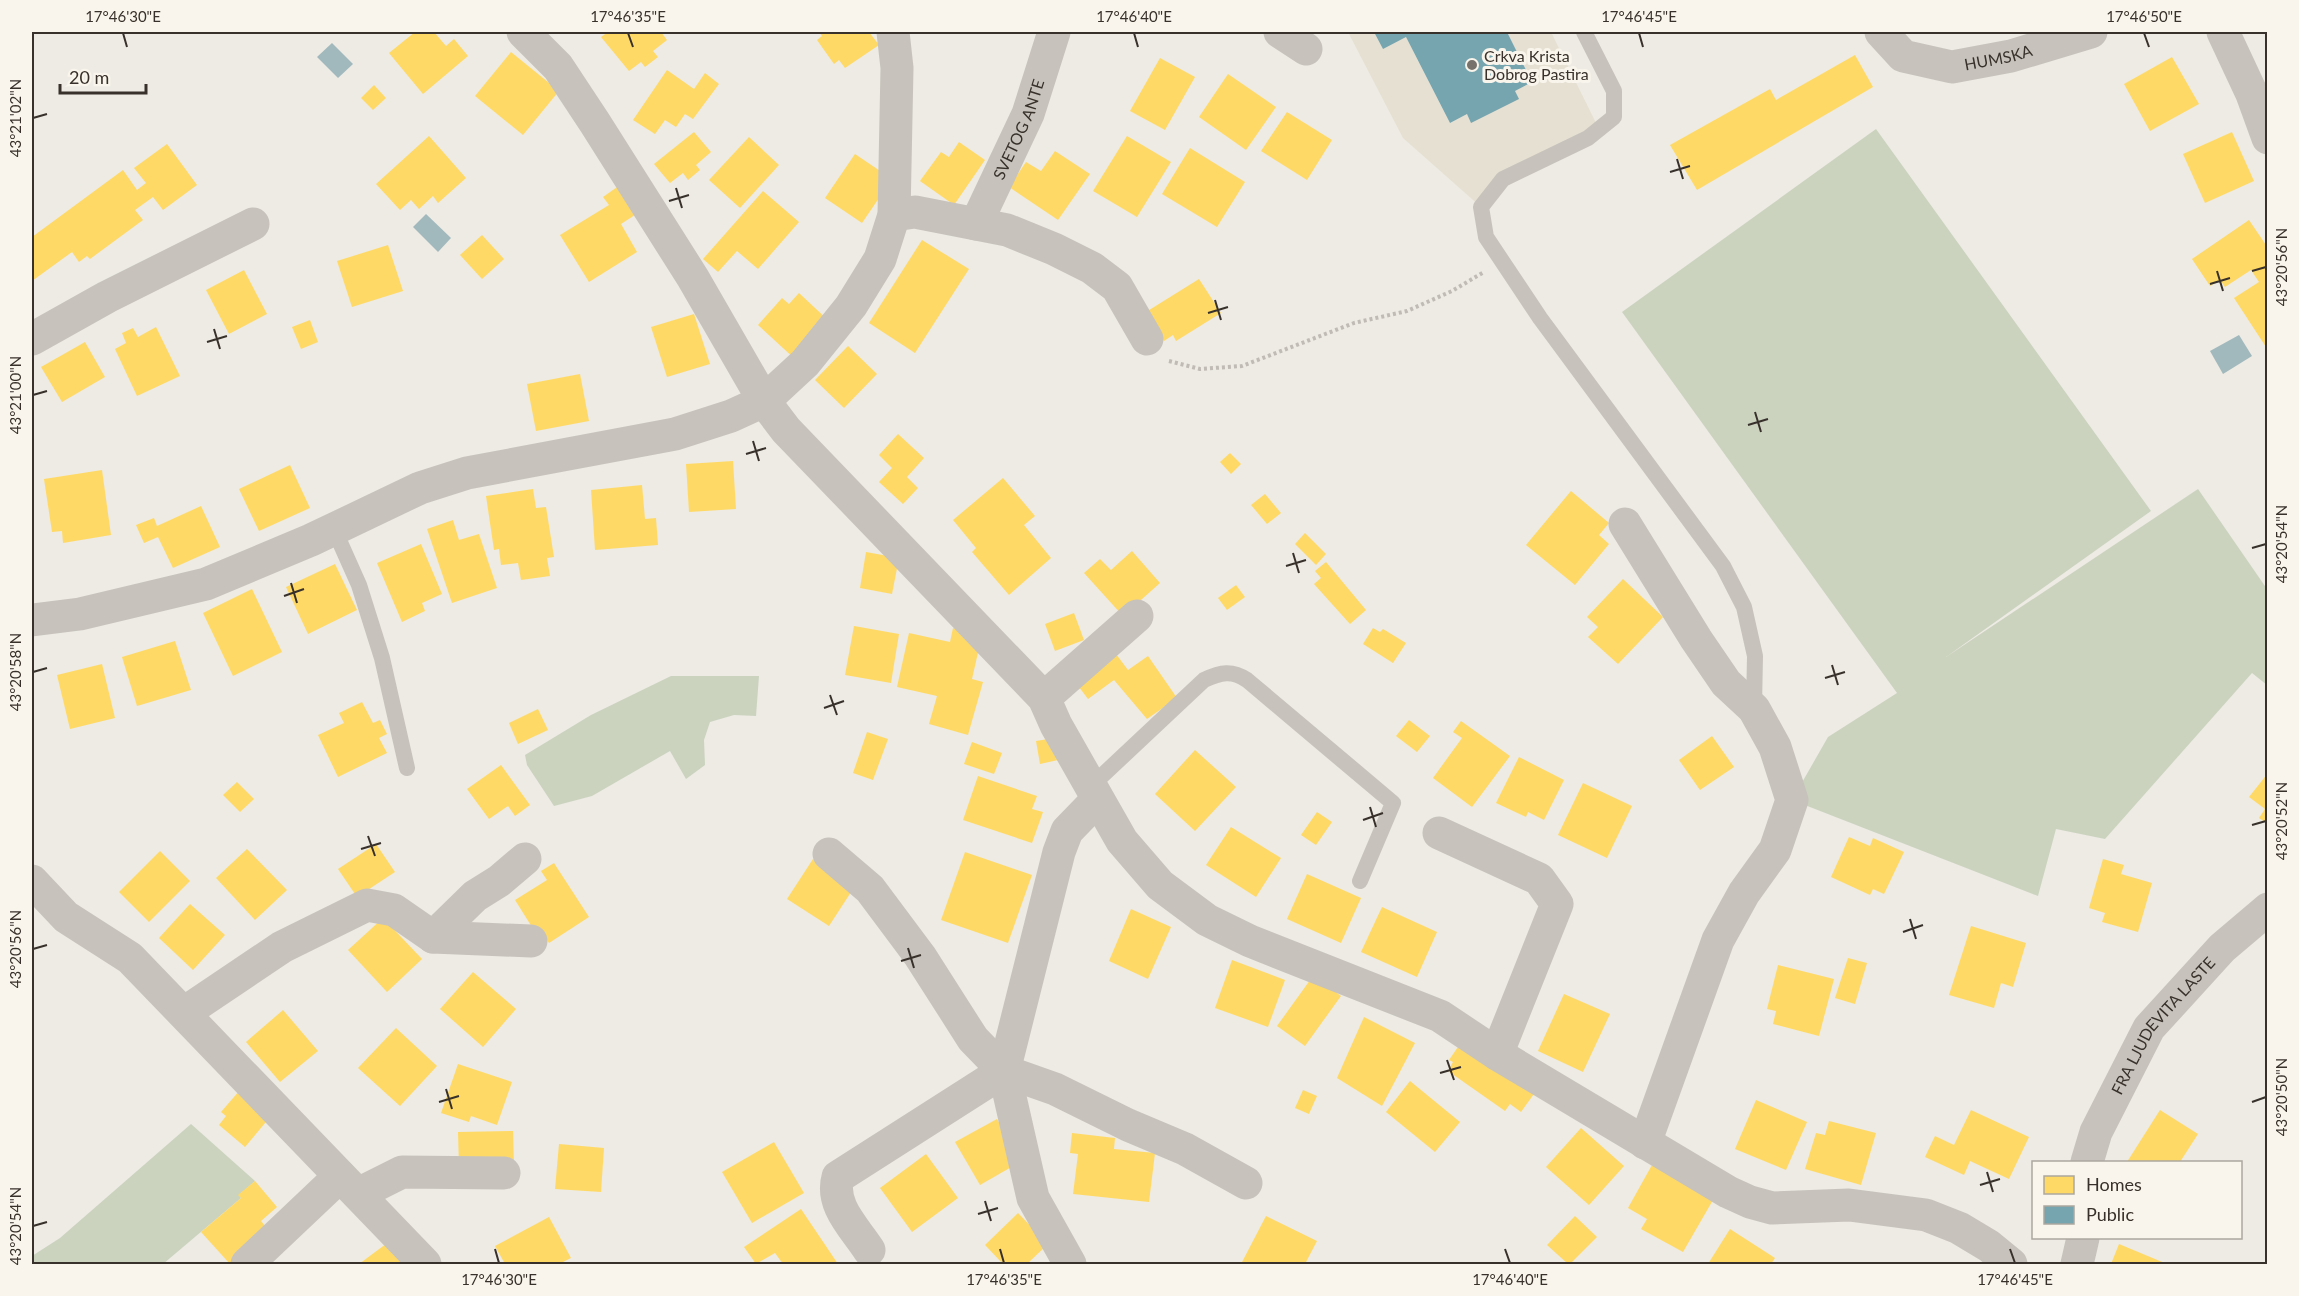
<svg xmlns="http://www.w3.org/2000/svg" width="2299" height="1296" viewBox="0 0 2299 1296" font-family="Lato,sans-serif">
<style>
.green{fill:#cbd3bf}
.plaza{fill:#e6e0d2}
.water{fill:#a1b9bd}
.homes{fill:#ffd966}
.public{fill:#76a5af}
.lines{fill:none;stroke-linecap:round;stroke-linejoin:round}
.path{stroke:#c0bbb5;stroke-width:4;stroke-dasharray:3 3;stroke-linecap:butt}
.lane{stroke:#c7c3bc;stroke-width:16}
.street{stroke:#c7c3bc;stroke-width:33}
.ticks{fill:none;stroke:#38312b;stroke-width:2}
.poi-dot{fill:#77726c;stroke:#f9f5ec;stroke-width:2}
.labels{text-anchor:middle;stroke-width:6;stroke-linejoin:round;paint-order:stroke}
.poi-label{font-size:16px;fill:#38312b;stroke:#f9f5ec;text-anchor:start}
.street-label{font-size:16px;fill:#38312b;stroke:#f9f5ec}
.neatline{fill:none;stroke:#38312b;stroke-width:2}
.ticks-label{font-size:15px;text-anchor:middle;fill:#38312b}
</style>
<rect width="100%" height="100%" fill="#edebe4"/>
<!-- green -->
<g class="green">
<path d="M1876 129 2151 511 1946 657 2198 489 2267 589V685L2252 673 2105 839 2056 829 2038 896 1792 800 1828 737 1897 693 1622 312Z"/>
<path d="M671 676H759L756 716 734 715 710 722 704 740 705 765 686 779 670 751 592 796 554 806 527 765 525 755 591 715Z"/>
<path d="M191 1124 255 1181 239 1195 241 1198 163 1264H32V1256L60 1238Z"/>
</g>
<!-- plaza -->
<path class="plaza" d="M1348 32H1374L1383 48 1406 37 1450 123 1467 114 1471 122 1515 91 1532 82 1507 32H1551L1599 129 1503 179 1481 207 1403 138Z"/>
<!-- water -->
<g class="water">
<path d="M332 43 353 64 338 78 317 57Z"/>
<path d="M426 214 451 238 438 252 413 227Z"/>
<path d="M2239 335 2252 356 2223 374 2210 351Z"/>
</g>
<!-- homes -->
<g class="homes">
<path d="M415 32H434L446 46 454 39 468 56 423 94 389 53Z"/>
<path d="M608 32H661L667 40 653 51 658 57 645 67 641 62 629 71 601 37Z"/>
<path d="M819 32H869L879 45 845 68 839 60 834 64 817 40 822 36Z"/>
<path d="M511 52 559 91 523 135 475 96Z"/>
<path d="M1855 55 1873 87 1697 190 1670 145 1770 89 1776 100Z"/>
<path d="M2172 57 2199 104 2150 131 2124 84Z"/>
<path d="M1160 58 1195 77 1165 130 1130 111Z"/>
<path d="M667 70 694 89 705 73 719 84 693 119 685 114 676 127 665 120 655 134 633 120Z"/>
<path d="M1228 74 1276 107 1246 150 1199 117Z"/>
<path d="M374 85 386 98 373 110 361 98Z"/>
<path d="M1287 112 1332 140 1307 180 1261 151Z"/>
<path d="M694 132 711 152 696 165 700 170 688 180 683 173 670 183 654 164Z"/>
<path d="M2232 132 2254 181 2205 203 2183 154Z"/>
<path d="M429 136 466 178 438 203 433 196 419 209 411 200 400 210 376 184Z"/>
<path d="M1127 136 1171 162 1137 217 1093 191Z"/>
<path d="M749 137 779 165 740 208 709 180Z"/>
<path d="M959 142 985 160 954 205 920 181 941 152 949 157Z"/>
<path d="M167 144 197 185 163 210 153 197 135 210 143 220 90 259 87 256 79 262 72 252 32 281V237L123 170 137 190 146 183 134 168Z"/>
<path d="M1190 148 1245 182 1217 227 1162 194Z"/>
<path d="M1055 151 1090 174 1058 220 1009 187 1026 162 1041 171Z"/>
<path d="M855 154 892 179 862 223 825 198Z"/>
<path d="M620 185 638 213 621 224 637 252 589 282 560 235 609 205 603 197Z"/>
<path d="M763 191 799 222 758 269 737 251 718 272 703 259Z"/>
<path d="M2249 220 2268 248V346L2266 347 2234 298 2259 282 2251 270 2225 287 2220 280 2210 286 2192 259Z"/>
<path d="M482 235 504 259 482 279 460 255Z"/>
<path d="M922 240 969 269 915 353 869 323Z"/>
<path d="M388 245 403 291 352 307 337 261Z"/>
<path d="M244 270 267 314 229 334 206 290Z"/>
<path d="M1199 279 1221 313 1176 341 1173 335 1164 341 1146 312Z"/>
<path d="M799 293 830 322 796 360 758 325 782 298 789 304Z"/>
<path d="M694 314 710 364 667 377 651 327Z"/>
<path d="M310 320 318 342 301 349 292 327Z"/>
<path d="M156 327 180 376 137 396 115 349 126 343 122 333 133 328 138 337Z"/>
<path d="M85 342 105 377 62 402 41 367Z"/>
<path d="M848 346 877 374 844 408 815 380Z"/>
<path d="M580 374 589 421 536 431 527 384Z"/>
<path d="M898 434 924 458 907 477 918 488 903 504 879 482 892 468 879 455Z"/>
<path d="M1230 453 1241 464 1231 474 1220 462Z"/>
<path d="M733 461 736 509 689 512 686 464Z"/>
<path d="M290 465 310 508 259 531 239 489Z"/>
<path d="M102 470 111 535 63 543 62 531 52 532 44 479Z"/>
<path d="M1003 478 1035 516 1024 525 1051 558 1009 595 972 552 976 548 953 520Z"/>
<path d="M642 485 645 519 656 518 658 545 595 550 591 490Z"/>
<path d="M533 489 536 508 546 507 554 557 547 558 550 576 521 580 518 563 501 565 499 549 494 550 486 496Z"/>
<path d="M1571 491 1609 523 1599 535 1609 544 1575 585 1526 545Z"/>
<path d="M1265 494 1281 513 1267 524 1251 505Z"/>
<path d="M201 506 220 547 173 568 158 537 144 543 136 525 154 518 157 526Z"/>
<path d="M453 520 459 540 479 534 497 588 452 603 427 529Z"/>
<path d="M1305 533 1326 554 1316 565 1295 544Z"/>
<path d="M421 544 442 594 422 603 425 611 402 622 377 563Z"/>
<path d="M1132 551 1160 583 1123 616 1084 573 1100 559 1111 570Z"/>
<path d="M866 552 899 558 892 594 860 588Z"/>
<path d="M1326 562 1366 610 1350 624 1314 584 1321 578 1315 571Z"/>
<path d="M335 564 357 610 308 634 286 587Z"/>
<path d="M1623 579 1663 617 1618 664 1588 637 1598 627 1587 617Z"/>
<path d="M1236 585 1245 597 1227 610 1218 598Z"/>
<path d="M252 589 282 652 233 676 203 613Z"/>
<path d="M1074 613 1084 640 1055 651 1045 624Z"/>
<path d="M854 626 899 634 891 683 845 675Z"/>
<path d="M953 628 982 635 972 679 983 682 968 735 929 724 937 696 897 687 909 633 950 642Z"/>
<path d="M1373 628 1380 632 1383 629 1406 643 1393 663 1363 644Z"/>
<path d="M175 641 191 690 137 706 122 657Z"/>
<path d="M1116 654 1128 670 1148 656 1177 698 1147 719 1114 680 1088 699 1076 683Z"/>
<path d="M102 664 115 718 70 729 57 675Z"/>
<path d="M362 702 373 723 380 720 387 734 379 738 387 753 338 777 318 735 344 723 339 713Z"/>
<path d="M538 709 548 730 518 744 509 723Z"/>
<path d="M1409 720 1430 736 1417 752 1396 736Z"/>
<path d="M1461 721 1510 756 1472 807 1433 778 1462 738 1453 732Z"/>
<path d="M867 732 888 739 873 780 853 773Z"/>
<path d="M1712 736 1734 767 1700 790 1679 760Z"/>
<path d="M1054 738 1058 760 1040 764 1036 741Z"/>
<path d="M972 742 1002 753 994 774 964 764Z"/>
<path d="M1195 750 1236 787 1195 831 1155 794Z"/>
<path d="M1519 757 1564 780 1544 820 1528 812 1526 817 1496 803Z"/>
<path d="M501 765 530 805 515 816 508 806 489 819 467 789Z"/>
<path d="M2268 773V824L2259 818 2265 809 2249 797Z"/>
<path d="M978 776 1037 796 1032 809 1043 812 1032 843 963 820Z"/>
<path d="M237 782 254 799 240 812 223 795Z"/>
<path d="M1583 783 1632 806 1607 858 1558 835Z"/>
<path d="M1317 812 1332 822 1316 845 1301 835Z"/>
<path d="M1231 827 1281 858 1256 897 1206 865Z"/>
<path d="M1849 837 1870 846 1873 838 1904 852 1884 894 1873 889 1870 895 1831 877Z"/>
<path d="M376 844 395 872 357 897 338 869Z"/>
<path d="M247 849 287 890 255 920 216 878Z"/>
<path d="M160 851 190 881 149 922 119 892Z"/>
<path d="M965 852 1032 875 1008 943 941 920Z"/>
<path d="M813 859 855 886 829 926 787 899Z"/>
<path d="M2103 859 2124 865 2121 874 2152 883 2138 932 2102 922 2105 913 2089 908Z"/>
<path d="M554 863 589 917 549 943 542 932 537 935 515 900 547 880 541 871Z"/>
<path d="M1307 874 1361 898 1341 943 1287 919Z"/>
<path d="M190 904 225 935 193 970 159 938Z"/>
<path d="M1382 907 1437 932 1417 977 1361 952Z"/>
<path d="M1131 909 1171 927 1148 979 1109 961Z"/>
<path d="M383 918 422 959 387 992 348 950Z"/>
<path d="M1971 926 2026 943 2013 987 2001 983 1994 1008 1949 995Z"/>
<path d="M1848 958 1867 963 1855 1004 1835 998Z"/>
<path d="M1232 960 1285 980 1268 1027 1215 1008Z"/>
<path d="M1778 965 1834 979 1819 1036 1773 1024 1776 1011 1767 1009Z"/>
<path d="M473 972 516 1009 483 1047 440 1009Z"/>
<path d="M1313 976 1341 996 1305 1046 1277 1026Z"/>
<path d="M1564 994 1610 1014 1583 1072 1538 1051Z"/>
<path d="M283 1010 318 1051 280 1082 246 1042Z"/>
<path d="M1364 1017 1415 1043 1382 1106 1337 1078Z"/>
<path d="M396 1028 437 1066 400 1106 358 1068Z"/>
<path d="M1460 1044 1539 1087 1521 1112 1510 1104 1505 1111 1448 1071 1453 1062 1449 1060Z"/>
<path d="M458 1064 512 1082 497 1125 471 1116 469 1122 441 1113Z"/>
<path d="M1410 1081 1460 1122 1435 1152 1386 1112Z"/>
<path d="M240 1090 271 1116 245 1147 219 1125 226 1116 221 1112Z"/>
<path d="M1303 1090 1317 1096 1309 1114 1295 1108Z"/>
<path d="M1756 1100 1807 1122 1786 1170 1735 1149Z"/>
<path d="M1971 1110 2029 1137 2009 1179 1970 1161 1964 1175 1925 1157 1935 1136 1954 1145Z"/>
<path d="M2160 1110 2198 1134 2180 1162H2127Z"/>
<path d="M997 1119 1022 1161 980 1185 955 1142Z"/>
<path d="M1829 1121 1876 1133 1861 1185 1805 1169 1816 1133 1825 1135Z"/>
<path d="M1581 1128 1624 1166 1589 1205 1546 1167Z"/>
<path d="M513 1131 514 1166 459 1167 458 1132Z"/>
<path d="M1072 1133 1115 1138 1114 1149 1155 1153 1149 1202 1073 1194 1078 1154 1070 1153Z"/>
<path d="M774 1142 804 1193 752 1223 722 1172Z"/>
<path d="M559 1144 604 1148 601 1192 555 1189Z"/>
<path d="M926 1154 958 1198 912 1232 880 1188Z"/>
<path d="M1652 1165 1713 1200 1683 1252 1641 1229 1647 1219 1628 1208Z"/>
<path d="M255 1181 277 1207 261 1221 271 1233 235 1264H230L201 1232 241 1198 238 1195Z"/>
<path d="M801 1209 838 1264H783L775 1253 756 1264 744 1247Z"/>
<path d="M1018 1213 1048 1244 1027 1264H1003L985 1245Z"/>
<path d="M1266 1216 1317 1241 1305 1264H1241Z"/>
<path d="M1575 1216 1597 1237 1570 1264H1568L1547 1245Z"/>
<path d="M549 1217 571 1258 559 1264H505L495 1246Z"/>
<path d="M1730 1229 1775 1258 1771 1264H1708Z"/>
<path d="M394 1238 414 1264H359Z"/>
<path d="M2119 1244 2167 1264H2111Z"/>
</g>
<!-- public -->
<path class="public" d="M1374 32H1507L1532 82 1515 91 1519 99 1471 123 1467 114 1450 123 1406 37 1383 49Z"/>
<g class="lines">
<!-- path -->
<path class="path" d="M1169 361 1200 369 1242 366 1354 323 1407 311 1452 291 1484 272"/>
<!-- lane -->
<g class="lane">
<path d="M1584 32 1614 91V117L1588 138 1503 179 1481 207 1486 237 1540 318 1723 566 1744 607 1755 656 1754 707"/>
<path d="M334 529 359 585 382 658 407 768"/>
<path d="M1090 787 1204 680C1221 672 1232 670 1247 680L1393 803 1360 881"/>
</g>
<!-- street -->
<g class="street">
<path d="M523 32 558 67 595 123 693 278 764 401 786 430 1044 698 1056 725 1122 841 1160 885 1207 920 1250 941 1440 1016 1497 1054 1728 1192 1750 1202 1772 1208 1849 1205 1926 1215 1959 1228 1989 1246 2011 1264"/>
<path d="M1280 32 1306 49"/>
<path id="s1" d="M1881 32 1903 56 1952 67 2011 56 2091 32"/>
<path d="M2223 32 2252 94 2268 138"/>
<path d="M894 215 915 212 1007 230 1054 249 1092 268 1117 287 1147 339"/>
<path id="s2" d="M976 224 1028 114 1054 32"/>
<path d="M32 339 107 297 253 224"/>
<path d="M1625 524 1696 639 1726 683 1754 709 1775 747 1792 800 1775 850 1744 893 1718 940 1645 1143"/>
<path d="M32 620 80 614 206 584 311 540 420 488 467 473 675 434 731 416 764 401 805 363 851 306 880 259 894 215 897 68 893 32"/>
<path d="M1044 698 1137 616"/>
<path d="M1439 833 1539 879 1557 904 1497 1054"/>
<path d="M829 854 870 889 920 956 973 1039 1004 1071 1055 1089 1128 1125 1185 1149 1246 1183"/>
<path d="M32 881 66 917 130 958 425 1264"/>
<path d="M433 937 475 896 499 881 525 859"/>
<path d="M184 1013 282 947 367 905 394 910 433 937 531 941"/>
<path id="s3" d="M2087 1162 2096 1132 2149 1028 2222 948 2268 909"/>
<path d="M358 1194 402 1172 504 1173"/>
<path d="M869 1250C854 1227 830 1205 838 1177L1004 1071"/>
<path d="M247 1264 340 1176"/>
<path d="M1070 1264 1033 1198 1004 1071 1059 852 1067 831 1097 800"/>
<path d="M2077 1264 2083 1238"/>
</g>
</g>
<!-- ticks -->
<path class="ticks" d="M123 33 127 47M628 33 633 47M1134 33 1138 47M1639 33 1643 47M2144 33 2149 47M33 118 47 114M1677 159 1683 179M1670 172 1690 166M676 188 682 208M669 201 689 195M2217 271 2223 291M2252 271 2266 267M2210 284 2230 278M1215 300 1221 320M1208 313 1228 307M214 329 220 349M207 342 227 336M33 395 47 391M1755 412 1761 432M1748 425 1768 419M753 441 759 461M746 454 766 448M2252 548 2266 544M1293 553 1299 573M1286 566 1306 560M291 583 297 603M284 596 304 589M1832 665 1838 685M33 672 47 668M1825 678 1845 672M830 695 837 715M824 708 844 701M1370 807 1376 827M1363 820 1383 813M2252 825 2266 821M368 836 375 856M361 849 381 843M1910 919 1916 939M1903 932 1923 925M908 948 914 968M33 949 47 945M901 961 921 955M1447 1060 1454 1080M1440 1073 1461 1067M446 1089 452 1109M439 1102 459 1096M2252 1102 2266 1097M1987 1172 1993 1192M1980 1185 2000 1179M985 1201 991 1221M978 1214 998 1208M33 1226 47 1222M495 1249 499 1263M1000 1249 1004 1263M1505 1249 1510 1263M2010 1249 2015 1263"/>
<!-- markers -->
<circle class="poi-dot" cx="1472" cy="65" r="6"/>
<g class="labels">
<!-- poi labels -->
<g class="poi-label">
<text x="1484" y="62">Crkva Krista<tspan x="1484" dy="18">Dobrog Pastira</tspan></text>
</g>
<!-- street labels -->
<g class="street-label">
<text dy="6" stroke="none"><textPath href="#s1" startOffset="130">HUMSKA</textPath></text>
<text dy="6" stroke="none"><textPath href="#s2" startOffset="104">SVETOG ANTE</textPath></text>
<text dy="6" stroke="none"><textPath href="#s3" startOffset="158">FRA LJUDEVITA LASTE</textPath></text>
</g>
</g>
<!-- border -->
<rect width="2299" height="1296" fill="none" stroke="#f9f5ec" stroke-width="66"/>
<!-- legend -->
<rect x="2032" y="1161" width="210" height="78" fill="#f9f5ec" stroke="#aca79f" stroke-width="1.5"/>
<rect x="2044" y="1176" width="30" height="18" fill="#ffd966" stroke="#aca79f" stroke-width="1.5"/>
<text x="2086" y="1191" font-size="18" fill="#38312b">Homes</text>
<rect x="2044" y="1206" width="30" height="18" fill="#76a5af" stroke="#aca79f" stroke-width="1.5"/>
<text x="2086" y="1221" font-size="18" fill="#38312b">Public</text>
<!-- scale -->
<path d="M60 84v9h86v-9" fill="none" stroke="#38312b" stroke-width="3"/>
<text x="69" y="84" font-size="18" fill="#38312b" stroke="#f9f5ec" stroke-width="4.5" paint-order="stroke">20 m</text>
<rect x="33" y="33" width="2233" height="1230" class="neatline"/>
<g class="ticks-label">
<text x="123" y="22">17°46'30"E</text>
<text x="628" y="22">17°46'35"E</text>
<text x="1134" y="22">17°46'40"E</text>
<text x="1639" y="22">17°46'45"E</text>
<text x="2144" y="22">17°46'50"E</text>
<text transform="translate(16 118) rotate(-90)" y="5">43°21'02"N</text>
<text transform="translate(2282 267) rotate(-90)" y="5">43°20'56"N</text>
<text transform="translate(16 395) rotate(-90)" y="5">43°21'00"N</text>
<text transform="translate(2282 544) rotate(-90)" y="5">43°20'54"N</text>
<text transform="translate(16 672) rotate(-90)" y="5">43°20'58"N</text>
<text transform="translate(2282 821) rotate(-90)" y="5">43°20'52"N</text>
<text transform="translate(16 949) rotate(-90)" y="5">43°20'56"N</text>
<text transform="translate(2282 1097) rotate(-90)" y="5">43°20'50"N</text>
<text transform="translate(16 1226) rotate(-90)" y="5">43°20'54"N</text>
<text x="499" y="1285">17°46'30"E</text>
<text x="1004" y="1285">17°46'35"E</text>
<text x="1510" y="1285">17°46'40"E</text>
<text x="2015" y="1285">17°46'45"E</text>
</g>
</svg>
